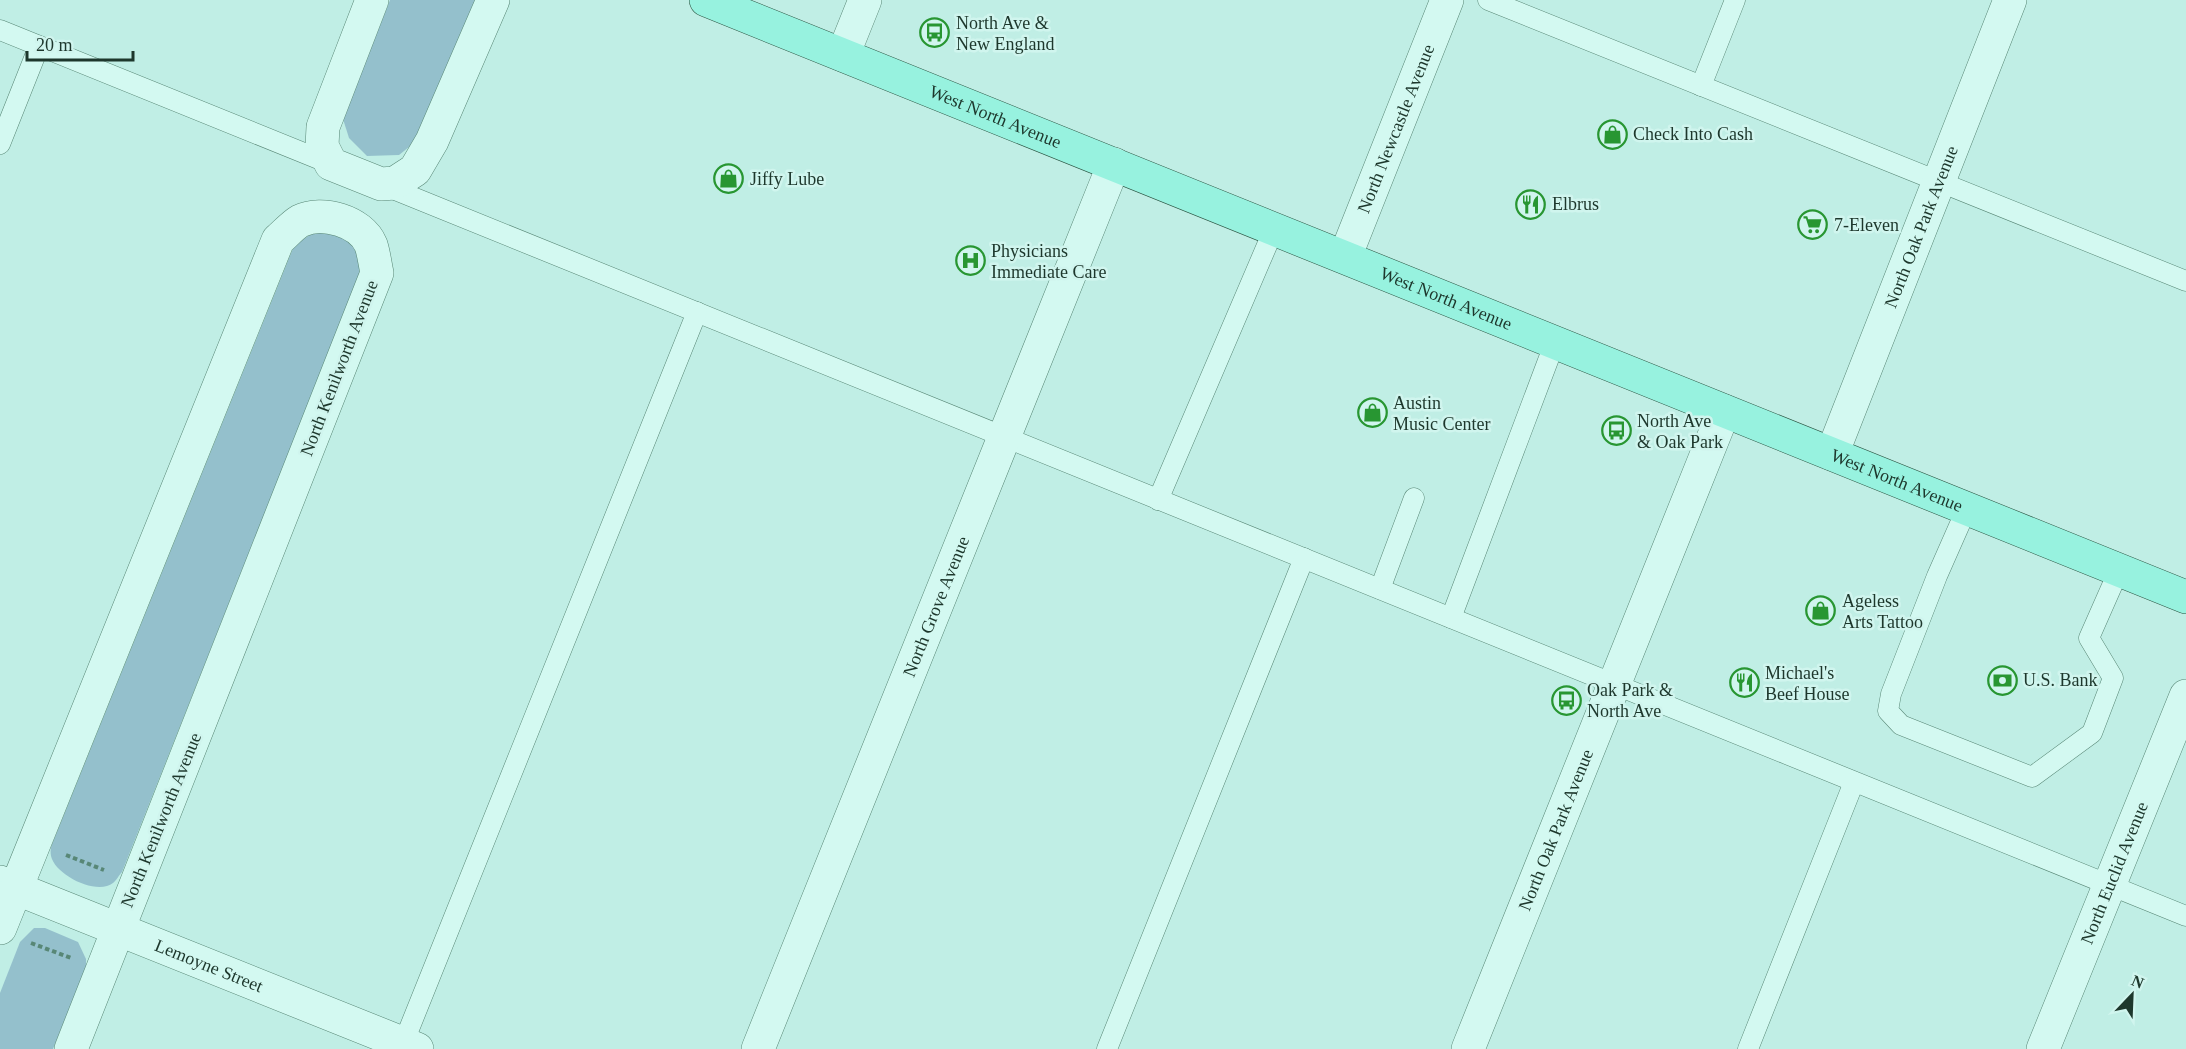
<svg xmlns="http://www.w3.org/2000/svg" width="2186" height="1049" viewBox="0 0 2186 1049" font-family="'Times New Roman',serif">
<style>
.green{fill:#94c0cc}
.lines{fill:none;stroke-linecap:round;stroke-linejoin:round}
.service-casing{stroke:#588776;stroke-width:21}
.minor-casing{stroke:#588776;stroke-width:34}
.tertiary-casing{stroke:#588776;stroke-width:34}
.primary-casing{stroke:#2c5543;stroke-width:34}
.path{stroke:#588776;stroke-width:4;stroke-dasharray:4.5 3;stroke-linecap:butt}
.service{stroke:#d3f9f1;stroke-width:20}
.minor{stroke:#d3f9f1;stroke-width:33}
.tertiary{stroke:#d3f9f1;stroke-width:33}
.primary{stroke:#97f2df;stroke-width:33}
.labels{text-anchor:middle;stroke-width:5;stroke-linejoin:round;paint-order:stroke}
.poi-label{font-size:18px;fill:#1d372c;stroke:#d0f5ee;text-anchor:start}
.street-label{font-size:18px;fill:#1d372c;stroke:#d0f5ee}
</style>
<rect width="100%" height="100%" fill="#c0eee5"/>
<!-- green -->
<g class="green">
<path d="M390 0H476L414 143 399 155 367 156 349 138 343 119Z"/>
<path d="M314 232C349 234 357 239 360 274L122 872C119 875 116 881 113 883 97 896 55 875 51 856 50 851 51 846 53 842L294 246Z"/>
<path d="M34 928H45L78 942 86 959V967L53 1049H0V993L20 942Z"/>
</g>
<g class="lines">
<defs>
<g id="service">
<path d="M1488 0 2186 281"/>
<path d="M0 30 331 164"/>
<path d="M1701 86 1735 0"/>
<path d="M0 144 39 46"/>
<path d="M383 185 2186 916"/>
<path d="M1158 500 1274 229"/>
<path d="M1967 508 1937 576 1891 694 1888 711 1901 725 2032 777 2092 733 2113 678 2089 638 2119 570"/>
<path d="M1380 589 1414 498"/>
<path d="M1451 618 1555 342"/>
<path d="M401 1049 697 312"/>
<path d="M1107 1049 1304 558"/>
<path d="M1748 1049 1854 782"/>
</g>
<g id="minor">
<path d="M372 0 323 127 322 146 331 164 381 184 395 183 415 170 432 141 493 0"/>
<path d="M843 55 865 0"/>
<path id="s1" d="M1345 257 1447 0"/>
<path id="s2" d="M0 882 417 1049"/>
<path d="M0 928 278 240C285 234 293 225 300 221 322 210 361 221 371 245 374 254 375 264 377 273L71 1049"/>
<path id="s3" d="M758 1049 1114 164"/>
<path id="s4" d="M2043 1049 2186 696"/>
</g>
<g id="tertiary">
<path id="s5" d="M1832 454 2010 0"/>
<path id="s6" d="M1468 1049 1724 411"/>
</g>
<g id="primary">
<path id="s7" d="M706 0 2186 597"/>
</g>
</defs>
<!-- service casing -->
<use href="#service" class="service-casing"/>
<!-- minor casing -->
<use href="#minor" class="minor-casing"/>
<!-- tertiary casing -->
<use href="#tertiary" class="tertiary-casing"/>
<!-- primary casing -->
<use href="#primary" class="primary-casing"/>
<!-- path -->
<g class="path">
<path d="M66 855 104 870"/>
<path d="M31 943 71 958"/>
</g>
<!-- service -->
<use href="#service" class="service"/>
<!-- minor -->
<use href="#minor" class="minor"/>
<!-- tertiary -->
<use href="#tertiary" class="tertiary"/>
<!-- primary -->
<use href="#primary" class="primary"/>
</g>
<!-- icons -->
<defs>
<symbol id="bus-ring" viewBox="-11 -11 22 22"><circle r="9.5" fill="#d0f5ee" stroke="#289632" stroke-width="1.5"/><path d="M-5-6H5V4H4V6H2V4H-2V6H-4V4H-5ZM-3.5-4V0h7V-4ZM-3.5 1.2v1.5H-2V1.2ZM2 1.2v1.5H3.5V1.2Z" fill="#289632"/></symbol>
<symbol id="shop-ring" viewBox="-11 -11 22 22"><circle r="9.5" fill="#d0f5ee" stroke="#289632" stroke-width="1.5"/><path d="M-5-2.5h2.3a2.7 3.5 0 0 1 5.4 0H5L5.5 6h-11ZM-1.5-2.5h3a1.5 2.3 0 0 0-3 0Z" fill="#289632"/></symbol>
<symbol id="restaurant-ring" viewBox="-11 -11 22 22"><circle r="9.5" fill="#d0f5ee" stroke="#289632" stroke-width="1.5"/><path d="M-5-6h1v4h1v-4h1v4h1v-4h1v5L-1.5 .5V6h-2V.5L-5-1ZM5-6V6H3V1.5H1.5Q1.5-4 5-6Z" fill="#289632"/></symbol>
<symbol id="supermarket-ring" viewBox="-11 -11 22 22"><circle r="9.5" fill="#d0f5ee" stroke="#289632" stroke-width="1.5"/><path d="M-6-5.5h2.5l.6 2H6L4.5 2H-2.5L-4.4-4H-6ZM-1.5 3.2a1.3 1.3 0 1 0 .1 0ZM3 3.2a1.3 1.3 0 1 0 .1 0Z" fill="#289632"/></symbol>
<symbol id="hospital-ring" viewBox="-11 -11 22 22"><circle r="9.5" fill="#d0f5ee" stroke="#289632" stroke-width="1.5"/><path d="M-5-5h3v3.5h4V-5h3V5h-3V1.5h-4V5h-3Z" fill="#289632"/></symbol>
<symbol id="bank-ring" viewBox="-11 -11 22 22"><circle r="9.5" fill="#d0f5ee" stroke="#289632" stroke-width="1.5"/><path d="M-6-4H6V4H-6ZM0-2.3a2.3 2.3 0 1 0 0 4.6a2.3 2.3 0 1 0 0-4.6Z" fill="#289632"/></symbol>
</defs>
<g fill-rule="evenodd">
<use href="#bus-ring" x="918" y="16" width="33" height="33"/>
<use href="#shop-ring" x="1596" y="118" width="33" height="33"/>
<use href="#shop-ring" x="712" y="162" width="33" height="33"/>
<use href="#restaurant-ring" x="1514" y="188" width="33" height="33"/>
<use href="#supermarket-ring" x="1796" y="208" width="33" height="33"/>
<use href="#hospital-ring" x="954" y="244" width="33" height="33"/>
<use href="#shop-ring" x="1356" y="396" width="33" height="33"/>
<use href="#bus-ring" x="1600" y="414" width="33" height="33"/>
<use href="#shop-ring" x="1804" y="594" width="33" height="33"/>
<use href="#bank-ring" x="1986" y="664" width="33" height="33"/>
<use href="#restaurant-ring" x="1728" y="666" width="33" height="33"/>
<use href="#bus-ring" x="1550" y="684" width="33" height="33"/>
</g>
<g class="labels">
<!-- poi labels -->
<g class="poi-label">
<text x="956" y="29">North Ave &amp;<tspan x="956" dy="21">New England</tspan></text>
<text x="1633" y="140">Check Into Cash</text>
<text x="750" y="185">Jiffy Lube</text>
<text x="1552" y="210">Elbrus</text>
<text x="1834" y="231">7-Eleven</text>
<text x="991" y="257">Physicians<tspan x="991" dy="21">Immediate Care</tspan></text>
<text x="1393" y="409">Austin<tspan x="1393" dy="21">Music Center</tspan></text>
<text x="1637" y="427">North Ave<tspan x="1637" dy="21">&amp; Oak Park</tspan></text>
<text x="1842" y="607">Ageless<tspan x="1842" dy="21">Arts Tattoo</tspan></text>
<text x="1765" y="679">Michael's<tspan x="1765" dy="21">Beef House</tspan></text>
<text x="2023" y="686">U.S. Bank</text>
<text x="1587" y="696">Oak Park &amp;<tspan x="1587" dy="21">North Ave</tspan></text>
</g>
<!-- street labels -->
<g class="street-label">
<text dy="6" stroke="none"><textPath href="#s7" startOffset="312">West North Avenue</textPath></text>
<text dy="6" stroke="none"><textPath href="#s1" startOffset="138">North Newcastle Avenue</textPath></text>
<text dy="6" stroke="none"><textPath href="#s5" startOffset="244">North Oak Park Avenue</textPath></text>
<text dy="6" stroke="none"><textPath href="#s7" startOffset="798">West North Avenue</textPath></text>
<text transform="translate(339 368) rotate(-69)" y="6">North Kenilworth Avenue</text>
<text dy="6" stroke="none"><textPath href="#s7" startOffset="1284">West North Avenue</textPath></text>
<text dy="6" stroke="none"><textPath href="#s3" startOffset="477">North Grove Avenue</textPath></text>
<text transform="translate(161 820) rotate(-68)" y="6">North Kenilworth Avenue</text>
<text dy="6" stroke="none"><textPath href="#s6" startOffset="236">North Oak Park Avenue</textPath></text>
<text dy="6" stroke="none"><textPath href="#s4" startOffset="190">North Euclid Avenue</textPath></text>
<text dy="6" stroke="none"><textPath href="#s2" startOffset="225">Lemoyne Street</textPath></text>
</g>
</g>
<!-- north arrow -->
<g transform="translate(2132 995) rotate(23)" stroke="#d0f5ee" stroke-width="4.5" paint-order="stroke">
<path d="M0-4.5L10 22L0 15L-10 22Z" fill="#1d372c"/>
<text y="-9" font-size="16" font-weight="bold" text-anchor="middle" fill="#1d372c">N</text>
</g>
<!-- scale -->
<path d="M27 51v9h106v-9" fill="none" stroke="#1d372c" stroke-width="3"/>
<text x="36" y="51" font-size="18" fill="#1d372c" stroke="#d0f5ee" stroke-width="4.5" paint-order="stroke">20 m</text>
</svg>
